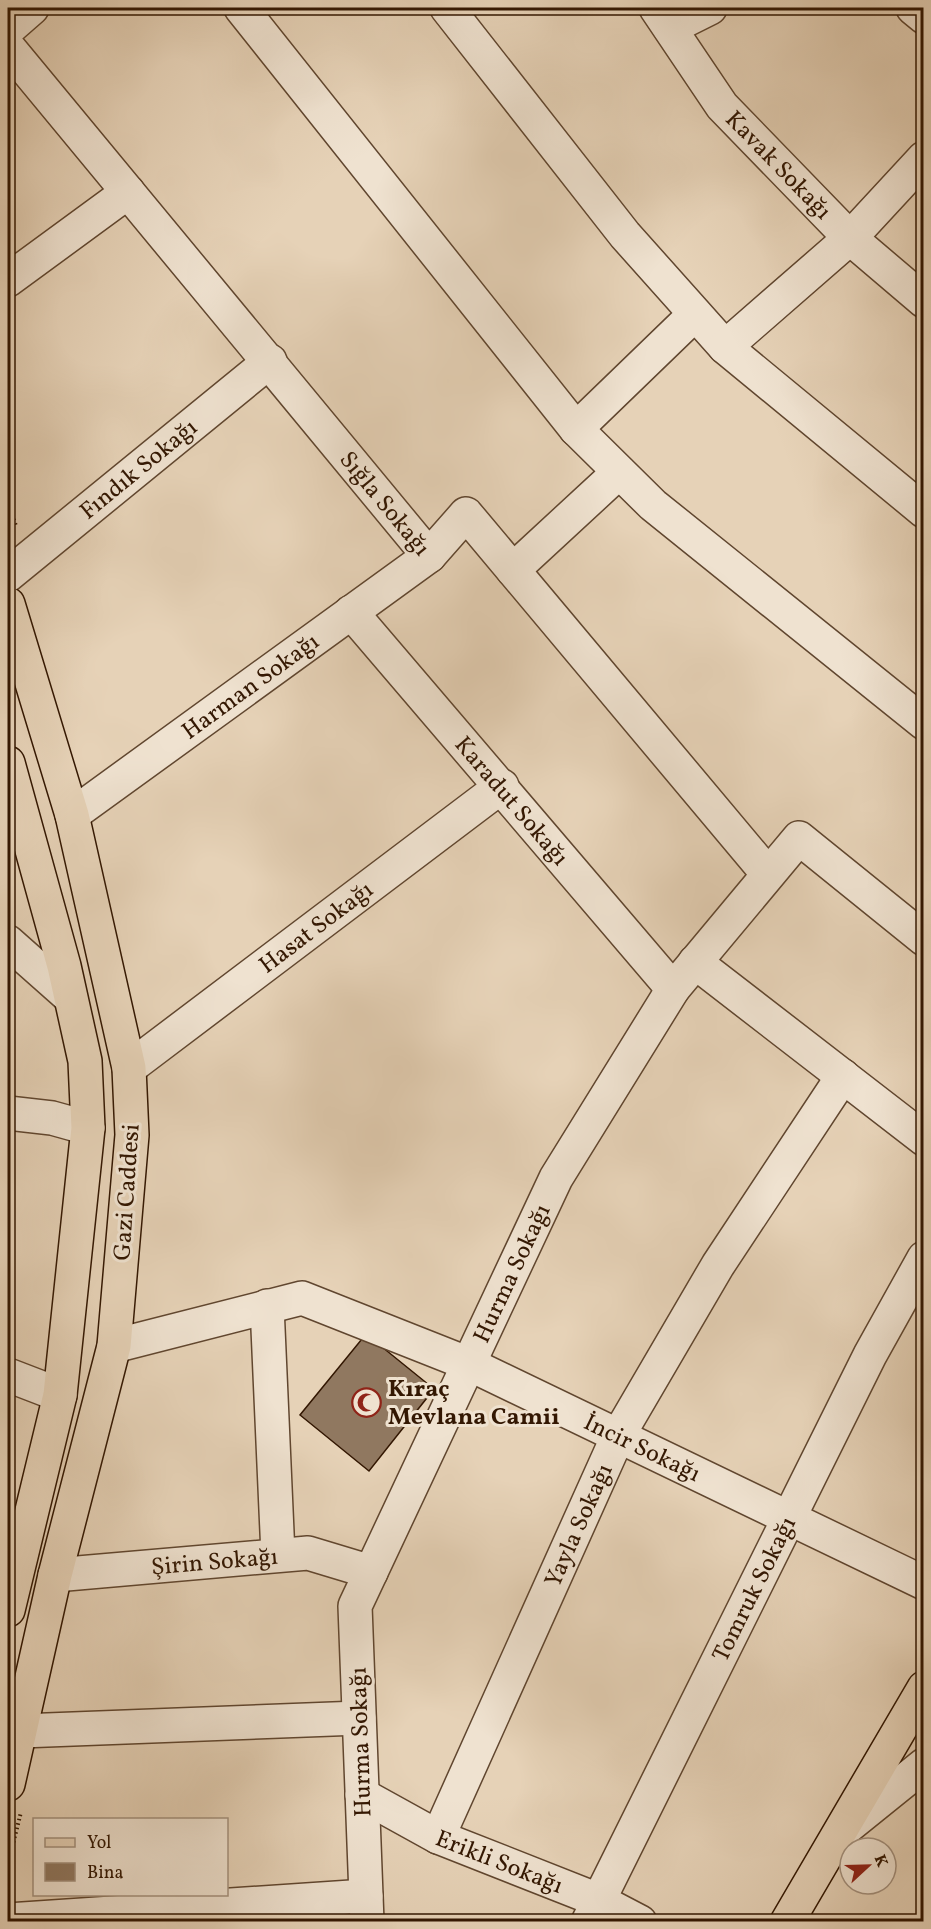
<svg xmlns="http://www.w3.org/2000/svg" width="931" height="1929" viewBox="0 0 931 1929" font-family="Vollkorn,serif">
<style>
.building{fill:#907860;stroke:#331702;stroke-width:1.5}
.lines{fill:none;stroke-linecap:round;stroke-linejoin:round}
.minor-casing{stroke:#60462f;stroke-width:36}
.major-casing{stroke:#331702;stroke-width:36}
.path{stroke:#331702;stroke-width:4;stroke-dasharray:1.5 3;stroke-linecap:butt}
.minor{stroke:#efe2d0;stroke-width:33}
.major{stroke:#e6d2b7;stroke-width:33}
.labels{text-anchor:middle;stroke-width:6;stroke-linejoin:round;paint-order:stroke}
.street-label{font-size:24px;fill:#331702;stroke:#efe2d0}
.poi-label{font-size:24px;font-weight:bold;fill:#331702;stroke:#efe2d0;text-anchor:start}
</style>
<rect width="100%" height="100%" fill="#e6d2b7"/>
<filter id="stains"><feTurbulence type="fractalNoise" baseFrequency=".00333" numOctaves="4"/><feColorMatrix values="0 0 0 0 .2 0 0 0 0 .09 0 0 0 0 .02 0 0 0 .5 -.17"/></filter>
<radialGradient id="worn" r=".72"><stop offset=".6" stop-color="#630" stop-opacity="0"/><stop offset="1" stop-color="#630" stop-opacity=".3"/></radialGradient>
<!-- building -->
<path class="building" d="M366 1334 434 1389 369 1471 300 1415Z"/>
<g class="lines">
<defs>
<g id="minor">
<path d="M241 8 576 429 653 505 924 723"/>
<path d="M447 8 625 235 725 347 924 511"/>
<path id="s1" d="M656 8 722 106 850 238 924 301"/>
<path d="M913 8 924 17"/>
<path d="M670 28 710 8"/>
<path d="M8 29 32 8"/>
<path id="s2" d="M8 47 429 556 466 514 767 873"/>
<path d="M8 280 128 192"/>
<path d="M725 347 850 238 924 158"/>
<path d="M576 429 695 314"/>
<path d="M513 570 619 472"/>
<path id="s3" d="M8 575 270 361"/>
<path id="s4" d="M351 612 673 989"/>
<path id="s5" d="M72 815 429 556"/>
<path d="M8 942 70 997"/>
<path d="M695 962 924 1139"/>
<path id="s6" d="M129 1068 502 786"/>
<path d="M8 1113 52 1118 88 1128"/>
<path d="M267 1306 278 1555"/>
<path id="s7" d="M114 1346 302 1298 469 1364 924 1583"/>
<path d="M8 1375 60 1395"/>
<path id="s8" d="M55 1575 308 1553 371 1572"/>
<path d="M21 1731 359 1718"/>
<path id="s9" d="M362 1795 438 1837 598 1900 640 1922"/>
<path d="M841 1832 924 1765"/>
<path id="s10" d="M438 1837 618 1436 718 1265 843 1076"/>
<path d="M8 1920 366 1896"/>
<path id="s11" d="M367 1922 355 1606 556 1178 673 989 799 838 924 939"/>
<path id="s12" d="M588 1922 870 1355 924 1258"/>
</g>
<g id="major">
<path d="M8 604 72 815 129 1068 132 1135 114 1346 55 1575 8 1784"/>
<path d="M8 763 64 966 85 1061 88 1128 60 1395 8 1610"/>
<path d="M787 1922 924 1688"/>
</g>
</defs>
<!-- minor casing -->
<use href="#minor" class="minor-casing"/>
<!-- major casing -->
<use href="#major" class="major-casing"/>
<!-- path -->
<g class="path">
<path d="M8 502 16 526"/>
<path d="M8 1864 21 1812"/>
</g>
<!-- minor -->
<use href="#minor" class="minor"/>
<!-- major -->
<use href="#major" class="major"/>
</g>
<!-- icons -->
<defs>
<symbol id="mosque-ring" viewBox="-11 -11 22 22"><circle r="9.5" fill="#efe2d0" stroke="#8f2418" stroke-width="1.5"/><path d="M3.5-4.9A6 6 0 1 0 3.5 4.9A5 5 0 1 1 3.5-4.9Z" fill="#8f2418"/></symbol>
</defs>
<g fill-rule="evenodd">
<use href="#mosque-ring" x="350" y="1386" width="33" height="33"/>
</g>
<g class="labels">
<!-- street labels -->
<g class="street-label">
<text dy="8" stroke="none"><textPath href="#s1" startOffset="200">Kavak Sokağı</textPath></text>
<text dy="8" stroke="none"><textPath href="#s3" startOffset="168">Fındık Sokağı</textPath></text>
<text dy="8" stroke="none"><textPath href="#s2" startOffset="592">Sığla Sokağı</textPath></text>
<text dy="8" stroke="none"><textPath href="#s5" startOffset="220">Harman Sokağı</textPath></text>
<text dy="8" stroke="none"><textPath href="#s4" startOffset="248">Karadut Sokağı</textPath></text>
<text dy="8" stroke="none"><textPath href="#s6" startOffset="234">Hasat Sokağı</textPath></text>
<text transform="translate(126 1192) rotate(-86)" y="8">Gazi Caddesi</text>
<text dy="8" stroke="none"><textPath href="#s11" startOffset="684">Hurma Sokağı</textPath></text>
<text dy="8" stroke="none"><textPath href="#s7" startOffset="566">İncir Sokağı</textPath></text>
<text dy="8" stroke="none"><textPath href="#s10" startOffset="342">Yayla Sokağı</textPath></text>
<text dy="8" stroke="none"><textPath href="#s8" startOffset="160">Şirin Sokağı</textPath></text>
<text dy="8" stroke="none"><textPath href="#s12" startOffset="372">Tomruk Sokağı</textPath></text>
<text transform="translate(360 1742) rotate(-92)" y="8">Hurma Sokağı</text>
<text dy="8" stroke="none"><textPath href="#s9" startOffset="153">Erikli Sokağı</textPath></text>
</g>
<!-- poi labels -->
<g class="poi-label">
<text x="388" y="1396">Kıraç<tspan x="388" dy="28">Mevlana Camii</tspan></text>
</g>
</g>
<!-- margin -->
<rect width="931" height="1929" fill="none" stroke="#e6d2b7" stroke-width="30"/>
<rect x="9" y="9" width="913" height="1911" fill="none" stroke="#331702" stroke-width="3"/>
<rect x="15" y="15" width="901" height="1899" fill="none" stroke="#331702" stroke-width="1.5"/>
<!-- legend -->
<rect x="33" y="1818" width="195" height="78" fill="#efe2d0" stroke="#a4917e" stroke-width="1.5"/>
<rect x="45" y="1838" width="30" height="9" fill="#e6d2b7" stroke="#a4917e" stroke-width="1.5"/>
<text x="87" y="1848" font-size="18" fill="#331702">Yol</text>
<rect x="45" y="1863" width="30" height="18" fill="#907860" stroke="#a4917e" stroke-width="1.5"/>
<text x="87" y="1878" font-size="18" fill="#331702">Bina</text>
<!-- north arrow -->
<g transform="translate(868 1866) rotate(68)"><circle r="28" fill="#efe2d0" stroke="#a4917e" stroke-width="1.5"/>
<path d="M0-4.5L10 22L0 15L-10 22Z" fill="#8f2418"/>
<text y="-9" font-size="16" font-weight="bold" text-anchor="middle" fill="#331702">K</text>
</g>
<rect width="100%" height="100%" filter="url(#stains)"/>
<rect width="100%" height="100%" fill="url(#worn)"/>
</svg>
